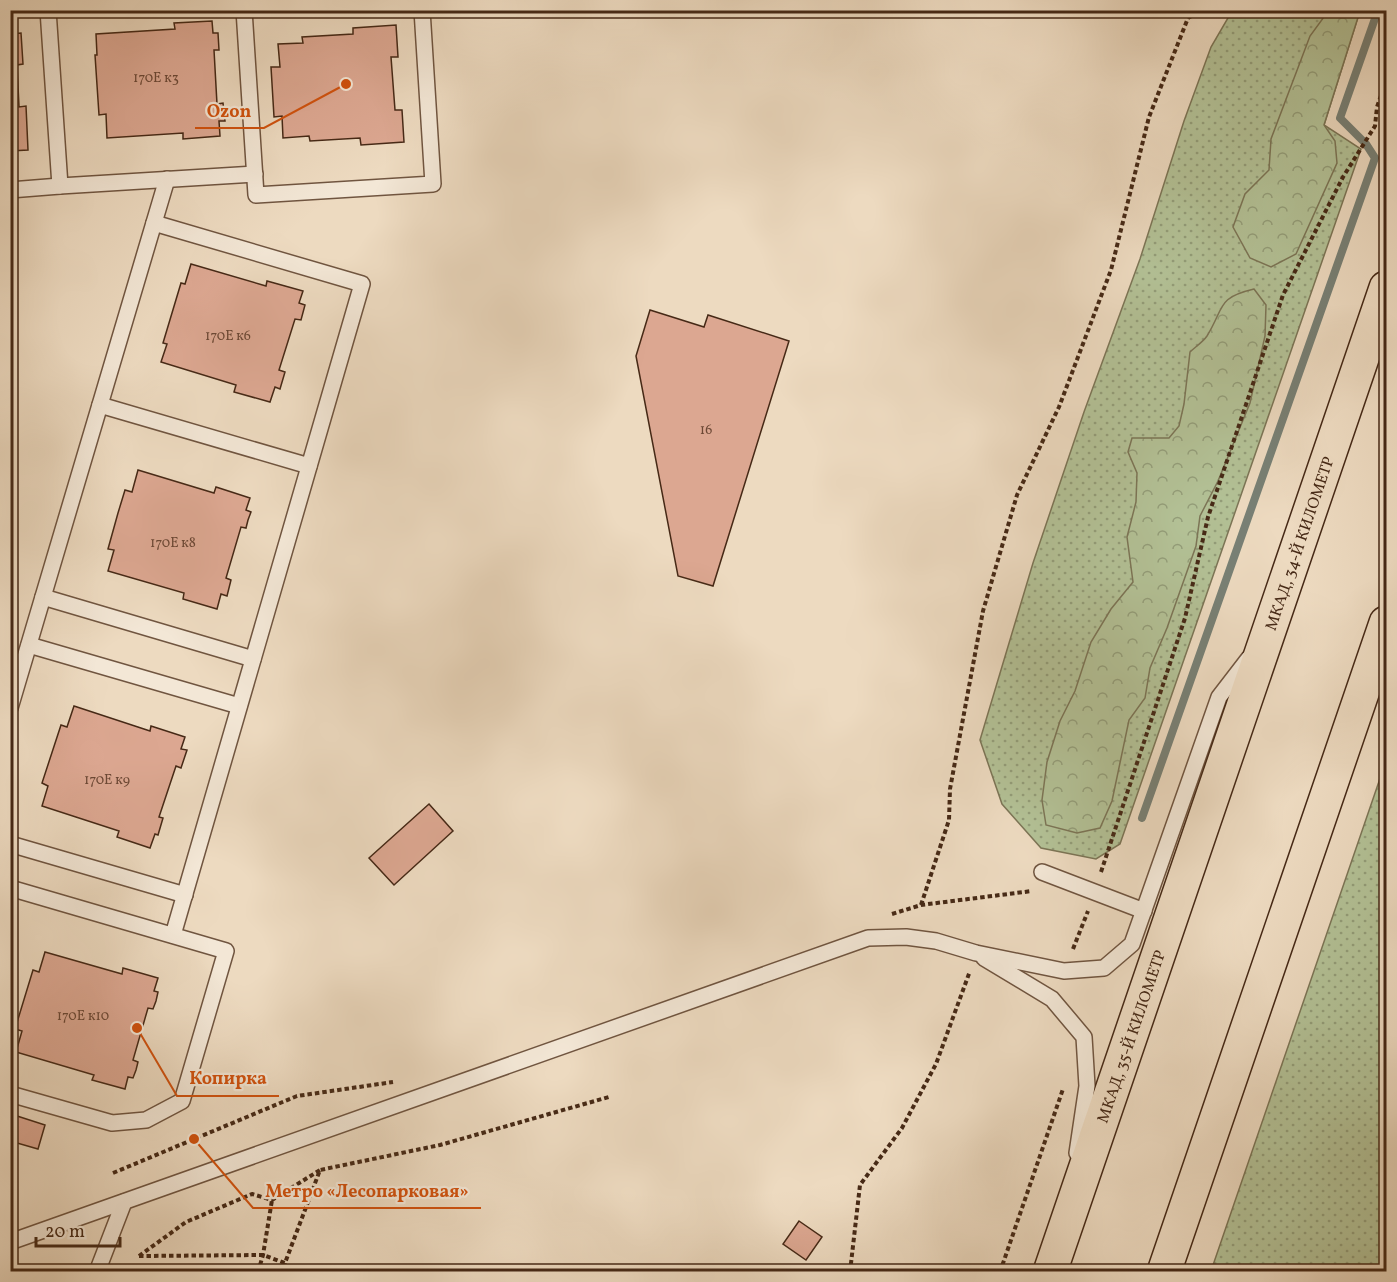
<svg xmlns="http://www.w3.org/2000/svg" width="1397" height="1282" viewBox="0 0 1397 1282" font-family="Vollkorn,serif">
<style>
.grass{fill:url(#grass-dots);stroke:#7c7556;stroke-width:1.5}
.forest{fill:url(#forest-crowns);stroke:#7c7556;stroke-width:1.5}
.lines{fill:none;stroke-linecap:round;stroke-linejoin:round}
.stream{stroke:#788075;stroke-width:8}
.building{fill:#dca791;stroke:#462916;stroke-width:1.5}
.service-casing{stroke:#705540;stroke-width:18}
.trunk-casing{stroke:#462916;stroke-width:36}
.path{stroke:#462916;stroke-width:4;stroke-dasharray:4.5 3;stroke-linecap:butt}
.service{stroke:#f3e7d6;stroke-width:15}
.trunk{stroke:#eddac0;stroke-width:33}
.labels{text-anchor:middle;stroke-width:4.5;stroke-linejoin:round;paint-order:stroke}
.number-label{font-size:14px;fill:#6c4835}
.street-label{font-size:16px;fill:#462916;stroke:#f3e7d6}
.leader{fill:none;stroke:#d0520e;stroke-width:2}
.callout-dot{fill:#d0520e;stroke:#f3e7d6;stroke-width:2}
.callout-label{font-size:18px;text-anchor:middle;font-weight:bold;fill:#d0520e;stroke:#f3e7d6;stroke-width:4.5;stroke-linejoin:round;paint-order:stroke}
</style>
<defs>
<pattern id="grass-dots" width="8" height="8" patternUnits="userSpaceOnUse" patternTransform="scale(1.5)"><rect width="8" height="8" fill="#b3c196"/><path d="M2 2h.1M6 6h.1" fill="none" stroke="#939d79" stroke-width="1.8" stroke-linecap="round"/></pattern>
<pattern id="forest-crowns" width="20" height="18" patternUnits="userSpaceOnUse" patternTransform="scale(1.5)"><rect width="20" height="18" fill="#b3c196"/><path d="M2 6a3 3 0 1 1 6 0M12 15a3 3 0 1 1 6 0" fill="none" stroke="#939d79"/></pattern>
</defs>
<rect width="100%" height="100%" fill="#eddac0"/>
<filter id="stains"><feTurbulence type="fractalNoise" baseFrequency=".00333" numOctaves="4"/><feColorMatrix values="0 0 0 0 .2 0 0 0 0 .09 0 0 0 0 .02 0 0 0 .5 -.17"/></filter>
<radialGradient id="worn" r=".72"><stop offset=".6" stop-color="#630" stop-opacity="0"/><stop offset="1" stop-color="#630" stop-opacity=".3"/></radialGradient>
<!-- grass -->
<g class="grass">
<path d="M1232 11H1360L1324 125 1361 149 1120 844 1096 859 1041 848 1002 804 980 740 1033 563 1084 412 1140 259 1184 121 1211 47Z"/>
<path d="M1386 761V1271H1211Z"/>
</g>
<!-- forest -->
<g class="forest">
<path d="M1329 10 1360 11 1324 125 1335 141 1337 163 1296 254 1271 267 1250 258 1233 227 1245 194 1269 170 1271 139 1310 36Z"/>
<path d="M1254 289 1266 305 1265 336 1250 403 1218 481 1200 516 1196 546 1167 628 1150 668 1145 698 1129 720 1112 801 1100 828 1077 833 1046 825 1042 800 1047 762 1060 721 1075 691 1091 642 1111 609 1133 582 1127 537 1136 502 1137 473 1128 452 1132 438H1169L1179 426 1184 404 1190 352C1195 347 1203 342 1207 336 1225 307 1216 298 1254 289Z"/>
</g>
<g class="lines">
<!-- stream -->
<path class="stream" d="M1142 818 1375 158 1366 144 1340 118 1378 10"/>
</g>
<!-- building -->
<g class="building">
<path d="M212 21 213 33H218L219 50H214L217 104 223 103 225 121H219L220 136 183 139V133L107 138 106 114 99 115 95 55H97L96 34 175 29 174 23Z"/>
<path d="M396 25 398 57H391L395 110H402L404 142 361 145 360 138 310 141 309 136 283 138 282 116 274 117 271 67H280L278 44 303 43 302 37 353 34V28Z"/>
<path d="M21 33 23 64 17 65 19 107 26 106 28 150 10 151V34Z"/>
<path d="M191 264 266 286 267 281 303 291 299 303 305 305 301 320 295 319 279 370 285 372 280 389 275 387 270 402 234 392 236 385 161 362 167 344 163 343 181 283 185 284Z"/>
<path d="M650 310 704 327 708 315 789 341 713 586 678 576 636 356Z"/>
<path d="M138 470 214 493 216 487 250 498 246 510 251 512 248 520 246 528 241 527 226 578 231 580 227 596 221 594 217 609 183 599 184 593 108 571 114 550 108 549 118 513 125 490 132 492Z"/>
<path d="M74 706 150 731 151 726 185 737 181 749 187 750 181 768 176 766 159 817 163 818 158 835 155 834 150 848 117 837 119 831 42 806 48 786 42 783 61 725 67 727Z"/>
<path d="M429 804 453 831 394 885 369 858Z"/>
<path d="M45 952 122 974 123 968 158 978 154 991 158 992 156 1001 153 1009 148 1008 133 1060 138 1062 136 1070 133 1078 128 1077 125 1089 92 1080 94 1075 16 1052 22 1031 15 1029 33 970 39 972Z"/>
<path d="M14 1115 45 1125 38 1149 10 1141V1126Z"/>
<path d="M799 1221 822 1237 806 1260 783 1244Z"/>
</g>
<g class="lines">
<defs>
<g id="service">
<path d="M48 10 60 186 255 174"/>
<path d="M244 10 256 195 433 184 422 10"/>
<path d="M10 190 60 186"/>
<path d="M154 223 362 284 173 935"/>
<path d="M100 405 309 466"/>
<path d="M43 597 253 659"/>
<path d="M29 645 239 706"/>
<path d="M10 708 167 179"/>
<path d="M10 844 185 895"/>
<path d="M1042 872 1144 911"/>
<path d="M10 888 226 951 182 1101 146 1120 112 1123 10 1094"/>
<path d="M984 958 1052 999 1084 1037 1087 1086 1077 1153"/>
<path d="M10 1242 868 938 906 937 936 941 976 953 1064 971 1104 968 1132 944 1219 697 1249 658"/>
<path d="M97 1272 124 1202"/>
</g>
<g id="trunk">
<path id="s1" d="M1050 1272 1386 288"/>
<path d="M1164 1272 1386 623"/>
</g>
</defs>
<!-- service casing -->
<use href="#service" class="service-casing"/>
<!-- trunk casing -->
<use href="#trunk" class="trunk-casing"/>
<!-- path -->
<g class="path">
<path d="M1101 872 1185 618 1208 517 1283 295 1343 177 1375 126 1377 107 1386 81"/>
<path d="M921 905 949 820 950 789 983 611 1017 495 1059 407 1111 270 1149 117 1188 18 1202 10"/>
<path d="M892 914 921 905 1032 891"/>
<path d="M1073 949 1088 911"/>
<path d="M113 1173 297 1096 393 1082"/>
<path d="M139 1256 263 1255 285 1263 320 1170 440 1145 609 1097"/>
<path d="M139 1256 186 1222 252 1194 272 1200 320 1170"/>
<path d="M258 1272 263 1255 272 1200"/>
<path d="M283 1272 285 1263"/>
<path d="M850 1272 860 1185 902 1128 936 1064 970 971"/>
<path d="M1000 1272 1063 1089"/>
</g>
<!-- service -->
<use href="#service" class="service"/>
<!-- trunk -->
<use href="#trunk" class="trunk"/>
</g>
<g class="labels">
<!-- number labels -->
<g class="number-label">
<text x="156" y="82">170Е к3</text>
<text x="228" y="340">170Е к6</text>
<text x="706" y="434">16</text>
<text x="173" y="547">170Е к8</text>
<text x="107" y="784">170Е к9</text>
<text x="83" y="1020">170Е к10</text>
</g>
<!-- street labels -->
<g class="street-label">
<text dy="6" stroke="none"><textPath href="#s1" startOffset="770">МКАД, 34-Й КИЛОМЕТР</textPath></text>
<text dy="6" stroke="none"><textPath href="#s1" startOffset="249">МКАД, 35-Й КИЛОМЕТР</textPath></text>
</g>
</g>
<!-- callouts -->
<path class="leader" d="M346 84L264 128H195M137 1028L177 1096H279M194 1139L253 1208H481"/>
<g class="callout-dot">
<circle cx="346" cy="84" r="6"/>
<circle cx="137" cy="1028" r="6"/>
<circle cx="194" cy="1139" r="6"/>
</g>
<g class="callout-label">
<text x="229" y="117">Ozon</text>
<text x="228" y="1084">Копирка</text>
<text x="367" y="1197">Метро «Лесопарковая»</text>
</g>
<!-- margin -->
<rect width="1397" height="1282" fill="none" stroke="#eddac0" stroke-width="36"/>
<rect x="12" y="12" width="1373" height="1258" fill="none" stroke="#462916" stroke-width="3"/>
<rect x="18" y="18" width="1361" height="1246" fill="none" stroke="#462916" stroke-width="1.5"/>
<!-- scale -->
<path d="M36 1237v9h84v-9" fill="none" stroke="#462916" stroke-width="3"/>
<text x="45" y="1237" font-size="18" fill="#462916" stroke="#f3e7d6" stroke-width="4.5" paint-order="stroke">20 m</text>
<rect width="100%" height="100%" filter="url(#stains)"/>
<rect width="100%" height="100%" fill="url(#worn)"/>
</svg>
